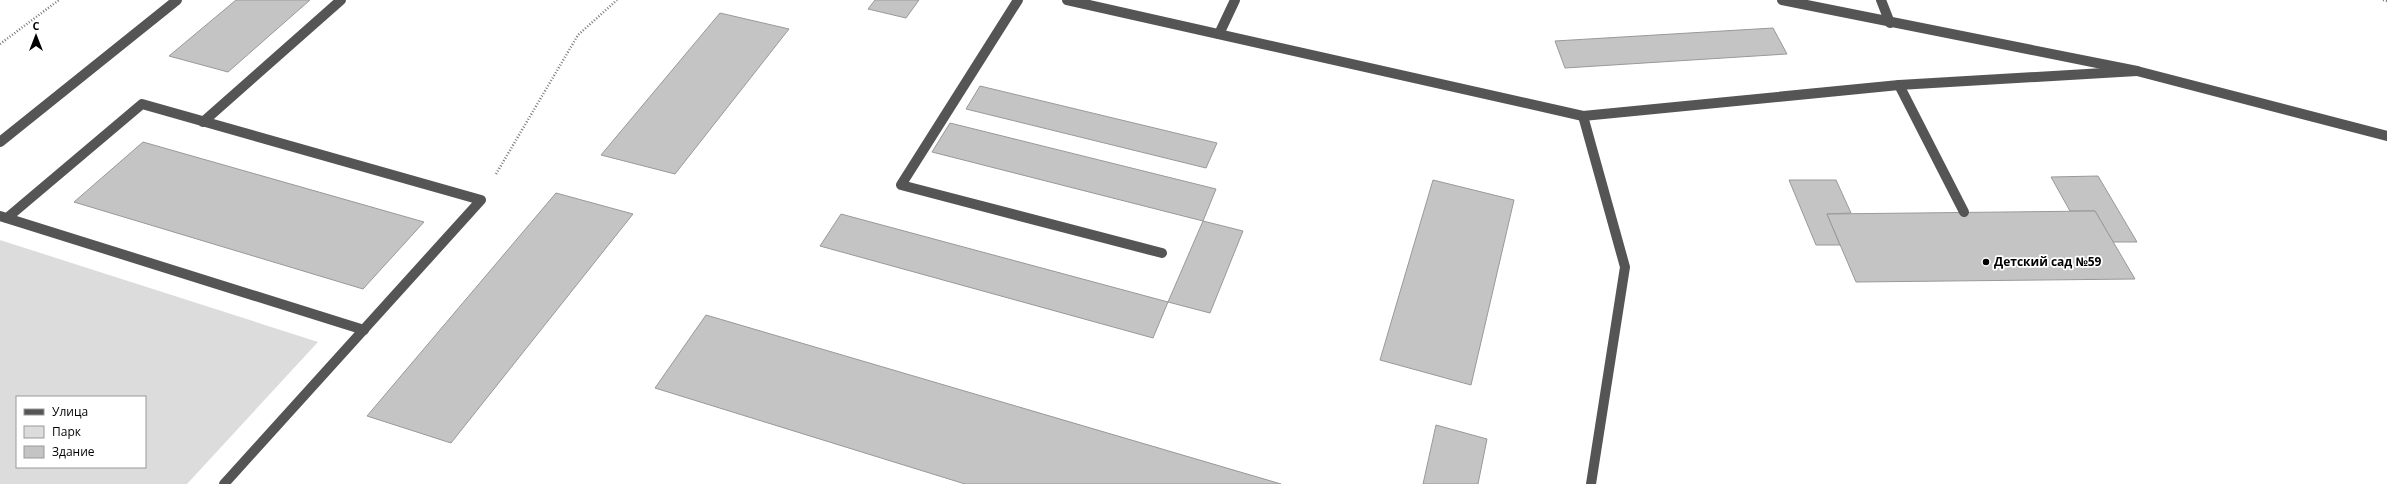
<svg xmlns="http://www.w3.org/2000/svg" width="2387" height="484" viewBox="0 0 2387 484" font-family="'Open Sans',sans-serif">
<style>
.green{fill:#dcdcdc;fill-rule:evenodd}
.building{fill:#c4c4c4;stroke:#999}
.lines{fill:none;stroke-linecap:round;stroke-linejoin:round}
.path{stroke:#777;stroke-width:2.5;stroke-dasharray:1 2;stroke-linecap:butt}
.minor{stroke:#555;stroke-width:10}
.poi-dot{fill:#000;stroke:#fff;stroke-width:1.5}
.labels{text-anchor:middle;stroke-width:3.5;stroke-linejoin:round;paint-order:stroke}
.poi-label{font-size:12px;font-weight:bold;fill:#000;stroke:#fff;text-anchor:start}
</style>
<rect width="100%" height="100%" fill="#fff"/>
<!-- green -->
<path class="green" d="M0 240 318 342 187 484H0ZM17 397H145V467H17Z"/>
<!-- building -->
<g class="building">
<path d="M236 0H310L228 72 169 56Z"/>
<path d="M875 0H919L906 18 868 9Z"/>
<path d="M720 13 789 29 675 174 601 155Z"/>
<path d="M1773 28 1787 54 1565 68 1555 41Z"/>
<path d="M980 86 1217 143 1206 168 966 109Z"/>
<path d="M950 123 1216 189 1203 221 932 152Z"/>
<path d="M143 142 424 222 363 289 74 202Z"/>
<path d="M2098 176 2137 242H2113L2095 211H2070L2051 177Z"/>
<path d="M1433 180 1514 200 1471 385 1380 360Z"/>
<path d="M1789 180H1836L1851 213 1827 214 1840 245H1816Z"/>
<path d="M556 193 633 214 451 443 367 416Z"/>
<path d="M2095 211 2135 279 1856 282 1827 214Z"/>
<path d="M841 214 1168 302 1153 338 820 246Z"/>
<path d="M1203 221 1243 231 1210 313 1168 302Z"/>
<path d="M706 315 1281 484H965L655 388Z"/>
<path d="M1436 425 1487 439 1478 484H1423Z"/>
</g>
<g class="lines">
<!-- path -->
<g class="path">
<path d="M2383 0 2387 1"/>
<path d="M0 44 59 0"/>
<path d="M496 174 578 35 617 0"/>
</g>
<!-- minor -->
<g class="minor">
<path d="M1018 0 901 185 1162 253"/>
<path d="M1067 0 1583 116 1899 85 2137 71"/>
<path d="M1782 0 2137 71 2387 136"/>
<path d="M1881 0 1890 23"/>
<path d="M1219 34 1235 0"/>
<path d="M1899 85 1964 212"/>
<path d="M1583 116 1625 267 1591 484"/>
<path d="M203 122 341 0"/>
<path d="M0 142 177 0"/>
<path d="M0 216 364 330"/>
<path d="M7 218 142 104 481 200 224 484"/>
</g>
</g>
<!-- markers -->
<circle class="poi-dot" cx="1986" cy="262" r="4"/>
<g class="labels">
<!-- poi labels -->
<g class="poi-label">
<text x="1994" y="266">Детский сад №59</text>
</g>
</g>
<!-- legend -->
<rect x="16" y="396" width="130" height="72" fill="#ffffff" stroke="#999999"/>
<rect x="24" y="409" width="20" height="6" fill="#555555" stroke="#999999"/>
<text x="52" y="416" font-size="12" fill="#000000">Улица</text>
<rect x="24" y="426" width="20" height="12" fill="#dcdcdc" stroke="#999999"/>
<text x="52" y="436" font-size="12" fill="#000000">Парк</text>
<rect x="24" y="446" width="20" height="12" fill="#c4c4c4" stroke="#999999"/>
<text x="52" y="456" font-size="12" fill="#000000">Здание</text>
<!-- north arrow -->
<g transform="translate(36 36)" stroke="#ffffff" stroke-width="3" paint-order="stroke">
<path d="M0-3L7 15L0 10L-7 15Z" fill="#000000"/>
<text y="-6" font-size="11" font-weight="bold" text-anchor="middle" fill="#000000">С</text>
</g>
</svg>
